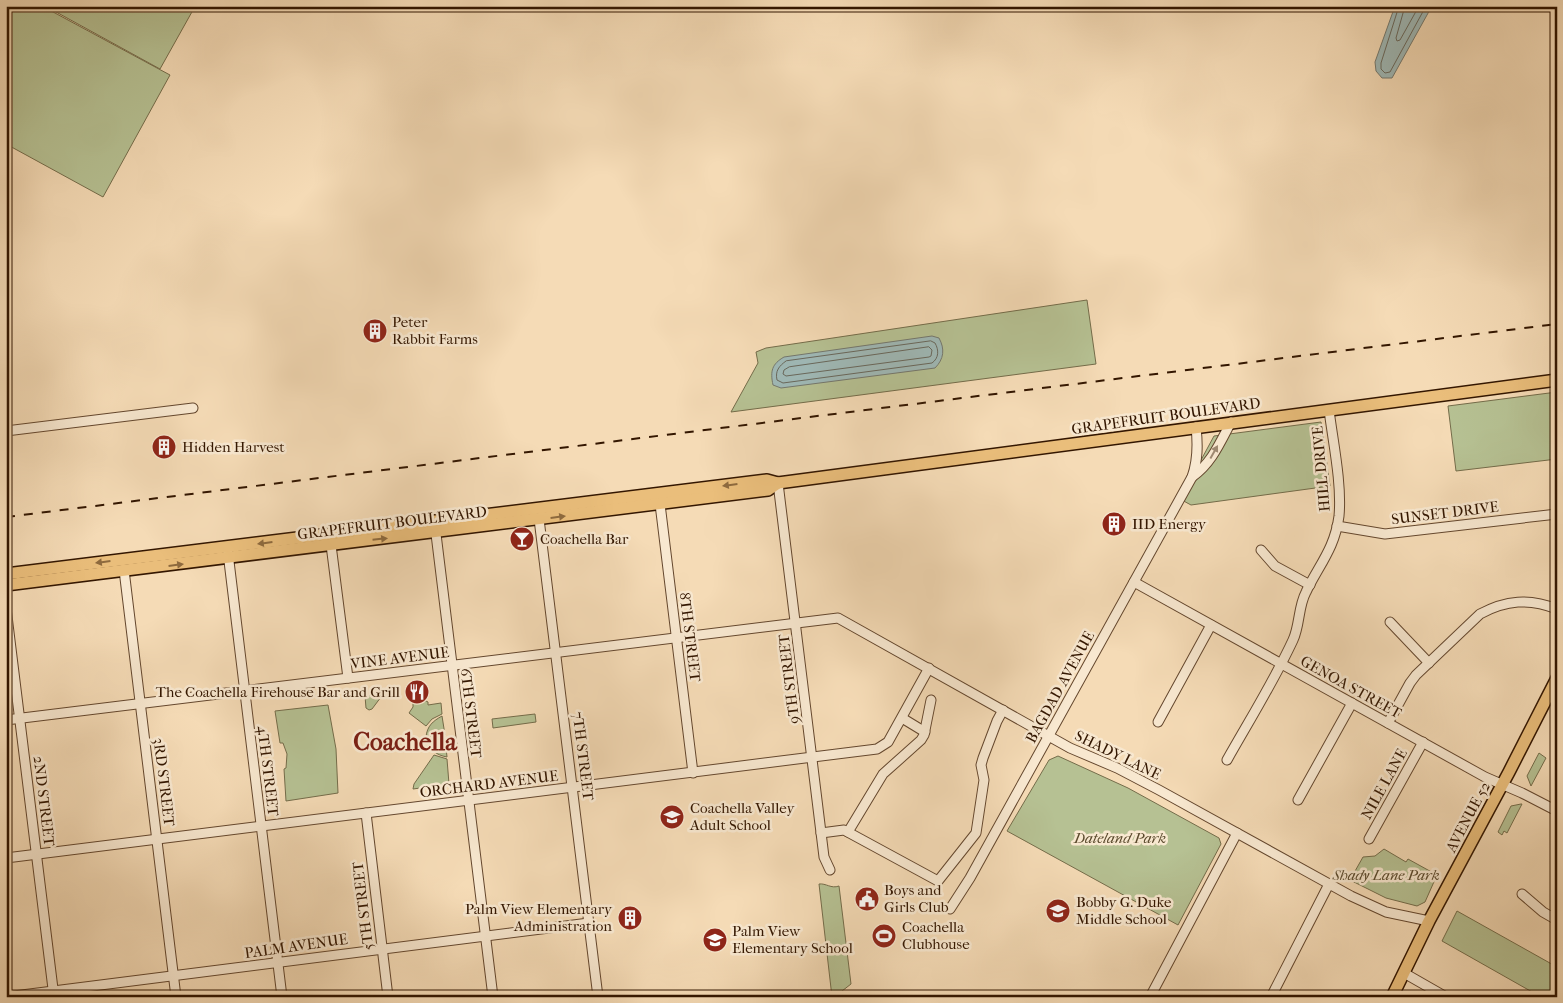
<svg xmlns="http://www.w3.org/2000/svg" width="1563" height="1003" viewBox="0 0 1563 1003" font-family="'IM FELL French Canon',serif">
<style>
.green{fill:#b6c193;stroke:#746c4a}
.water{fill:#9fb9b7;stroke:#74786e}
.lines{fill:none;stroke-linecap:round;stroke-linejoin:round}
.shore{stroke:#69685c;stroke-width:1}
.minor-casing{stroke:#64472e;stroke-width:11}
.major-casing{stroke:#331600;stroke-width:14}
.minor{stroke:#f8e8d0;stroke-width:9}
.major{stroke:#eabe7b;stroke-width:11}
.rail{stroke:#331600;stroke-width:2;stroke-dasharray:9 9;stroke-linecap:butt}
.oneway{fill:#9f8a72}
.oneway2{fill:#8e6a3e}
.labels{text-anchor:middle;stroke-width:5;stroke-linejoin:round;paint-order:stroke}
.poi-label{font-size:15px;fill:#331600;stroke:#f8e8d0;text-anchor:start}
.street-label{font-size:15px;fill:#331600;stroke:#f8e8d0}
.park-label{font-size:15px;font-style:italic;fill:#5a492c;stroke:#f8e8d0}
.town-label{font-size:25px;font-weight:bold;fill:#7a1f14;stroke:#f8e8d0}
</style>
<rect width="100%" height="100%" fill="#f5dbb6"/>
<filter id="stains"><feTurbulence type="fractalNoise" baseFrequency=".004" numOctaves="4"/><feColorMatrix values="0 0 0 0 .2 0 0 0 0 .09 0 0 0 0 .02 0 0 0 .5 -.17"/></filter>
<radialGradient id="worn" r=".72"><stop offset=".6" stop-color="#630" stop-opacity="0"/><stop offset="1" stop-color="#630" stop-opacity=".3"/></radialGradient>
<!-- green -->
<g class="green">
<path d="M6 6H42L170 75 103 197 6 144Z"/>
<path d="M186 6 193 10 160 69 47 7Z"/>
<path d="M1087 300 1096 364 731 412 758 363 756 352 766 348Z"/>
<path d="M1557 392V459L1456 471 1448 406Z"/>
<path d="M1321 422 1330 486 1191 505 1180 499 1214 436Z"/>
<path d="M381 694V697L372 709 369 710 366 708 365 696Z"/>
<path d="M424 700 428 702V705L441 703 442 714 432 719 426 726 409 713 413 707V701Z"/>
<path d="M328 705 336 749 338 793 286 801 284 769 286 768 287 754 283 743H280L275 711Z"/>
<path d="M535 714 536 722 493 728 492 719Z"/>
<path d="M442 716 445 735H441L436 732 433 733 430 737H426C427 726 433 721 442 716Z"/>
<path d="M441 738H445L447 757C436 755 430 750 426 740L431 739 434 743H437Z"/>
<path d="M1539 753 1546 758 1531 786 1527 776Z"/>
<path d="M434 755 447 759 449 784 413 789 414 784Z"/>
<path d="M1058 756 1128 788 1219 838 1221 844 1178 925 1007 831 1049 760Z"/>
<path d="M1521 804H1522L1507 833 1504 831 1502 835 1498 832 1511 806Z"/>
<path d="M1384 849 1406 862 1408 859 1437 875 1425 902 1417 906 1386 898 1350 880 1363 857 1375 856Z"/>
<path d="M819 884C826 883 831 889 839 886L851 984 842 991 838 997H832Z"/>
<path d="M1457 911 1557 967V997H1541L1442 941Z"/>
</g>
<!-- water -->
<g class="water">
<path d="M1395 6H1432L1392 78H1382L1376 71 1375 62Z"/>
<path d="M932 336 939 338C945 349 944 359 935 368L781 388 773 385C770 371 772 364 784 357Z"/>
</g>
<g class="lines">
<!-- shore -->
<g class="shore">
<path d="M1399 6 1381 63V69L1385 73 1390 72 1426 6"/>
<path d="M1405 6 1396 38 1397 41 1400 40 1419 6"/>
<path d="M931 341 935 343C939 350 939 358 932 363L783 383 777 380C775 371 779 366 786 361Z"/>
<path d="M929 347 932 350 931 356 929 357 786 376 783 374 784 370 789 367Z"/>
</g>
<defs>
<g id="minor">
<path d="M6 431 193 408"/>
<path d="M1192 477C1211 464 1220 443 1231 422"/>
<path d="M778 483 824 857 830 870"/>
<path d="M660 504 693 773"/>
<path d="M539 519 598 997"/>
<path d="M435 526 493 997"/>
<path d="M1337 526 1385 534 1557 514"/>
<path d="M331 545 348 678"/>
<path d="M1261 550 1275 566 1310 585"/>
<path d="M228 553 282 997"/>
<path d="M124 570 176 997"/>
<path d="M1134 582 1485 777 1522 793 1557 811"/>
<path d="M6 608 54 997"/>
<path d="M1390 622 1429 663"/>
<path d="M902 718 925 732"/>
<path d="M6 720 838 618 1070 748 1117 768 1159 790 1351 896 1386 912 1429 921"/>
<path d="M1158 722 1211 625"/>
<path d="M1388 723 1410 683 1416 675 1480 614C1506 600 1529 598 1557 609"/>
<path d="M1227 760C1249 721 1274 681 1293 640 1300 625 1298 607 1306 592 1319 565 1335 548 1339 516 1342 484 1333 442 1329 410"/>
<path d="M1298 800 1352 703"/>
<path d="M366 813 388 997"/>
<path d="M848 832 883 774 921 740 924 735 931 700"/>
<path d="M821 833 844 830 938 881 976 833 984 780 981 765 983 758 997 721 1003 710"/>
<path d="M1369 839 1423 742"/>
<path d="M6 858 877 749 888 742 929 668"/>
<path d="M1522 894 1543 912 1557 920"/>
<path d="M950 909 970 878 1192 477C1198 460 1198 445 1196 427"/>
<path d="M1404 973 1446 997"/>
<path d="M6 997 589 923"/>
<path d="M1150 997 1237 833"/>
<path d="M1271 997 1329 884"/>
</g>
<g id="major">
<path d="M6 574 767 480 778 483 1557 380"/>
<path d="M6 585 768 490 778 483"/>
<path d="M1392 997 1429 921 1509 772 1557 678"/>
</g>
</defs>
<!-- minor casing -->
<use href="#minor" class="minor-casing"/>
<!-- major casing -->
<use href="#major" class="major-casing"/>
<!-- minor -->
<use href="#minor" class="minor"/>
<!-- major -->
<use href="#major" class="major"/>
<!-- rail -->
<path class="rail" d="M6 517 1557 324"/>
</g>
<!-- one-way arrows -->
<defs><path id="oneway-solid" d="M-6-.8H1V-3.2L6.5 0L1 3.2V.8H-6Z" transform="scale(1.25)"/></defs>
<use class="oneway" href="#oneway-solid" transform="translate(1214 452) rotate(-61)"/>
<g class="oneway2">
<use href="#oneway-solid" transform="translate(730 485) rotate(173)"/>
<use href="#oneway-solid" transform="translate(558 517) rotate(-7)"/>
<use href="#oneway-solid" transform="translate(380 539) rotate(-6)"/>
<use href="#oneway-solid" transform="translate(265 543) rotate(173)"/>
<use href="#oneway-solid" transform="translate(103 562) rotate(173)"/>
<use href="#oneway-solid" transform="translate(176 565) rotate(-7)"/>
</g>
<!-- icons -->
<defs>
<symbol id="building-disc" viewBox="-11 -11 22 22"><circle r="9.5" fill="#8f2418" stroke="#f8e8d0"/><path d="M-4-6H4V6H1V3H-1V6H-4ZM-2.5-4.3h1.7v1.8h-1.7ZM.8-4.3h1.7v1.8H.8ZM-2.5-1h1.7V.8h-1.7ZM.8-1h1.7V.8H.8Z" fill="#fff"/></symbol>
<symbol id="bar-disc" viewBox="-11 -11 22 22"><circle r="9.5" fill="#8f2418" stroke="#f8e8d0"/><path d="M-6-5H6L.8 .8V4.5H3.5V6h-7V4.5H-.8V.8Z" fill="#fff"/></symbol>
<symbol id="restaurant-disc" viewBox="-11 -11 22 22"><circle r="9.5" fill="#8f2418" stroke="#f8e8d0"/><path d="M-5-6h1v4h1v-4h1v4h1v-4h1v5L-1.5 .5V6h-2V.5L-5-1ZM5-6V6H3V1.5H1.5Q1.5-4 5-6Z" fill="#fff"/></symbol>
<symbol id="school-disc" viewBox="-11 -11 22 22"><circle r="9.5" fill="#8f2418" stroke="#f8e8d0"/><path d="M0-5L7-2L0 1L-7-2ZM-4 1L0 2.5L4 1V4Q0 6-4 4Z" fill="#fff"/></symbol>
<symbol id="civic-disc" viewBox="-11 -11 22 22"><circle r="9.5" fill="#8f2418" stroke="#f8e8d0"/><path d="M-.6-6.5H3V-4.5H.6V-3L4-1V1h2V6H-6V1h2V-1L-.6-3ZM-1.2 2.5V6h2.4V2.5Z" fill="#fff"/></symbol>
<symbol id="stadium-disc" viewBox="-11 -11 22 22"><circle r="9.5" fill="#8f2418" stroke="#f8e8d0"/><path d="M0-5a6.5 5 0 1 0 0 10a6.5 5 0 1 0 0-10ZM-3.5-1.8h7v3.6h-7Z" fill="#fff"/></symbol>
</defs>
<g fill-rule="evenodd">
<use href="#building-disc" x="361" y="317" width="28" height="28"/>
<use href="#building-disc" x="150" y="433" width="28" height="28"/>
<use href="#building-disc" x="1100" y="510" width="28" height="28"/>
<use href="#bar-disc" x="508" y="525" width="28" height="28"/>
<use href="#restaurant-disc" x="403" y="678" width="28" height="28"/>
<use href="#school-disc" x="658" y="803" width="28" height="28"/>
<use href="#civic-disc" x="853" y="885" width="28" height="28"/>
<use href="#school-disc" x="1044" y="897" width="28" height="28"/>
<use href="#building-disc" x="616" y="904" width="28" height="28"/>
<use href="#stadium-disc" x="870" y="922" width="28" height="28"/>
<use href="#school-disc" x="701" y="926" width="28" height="28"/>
</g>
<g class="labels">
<!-- poi labels -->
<g class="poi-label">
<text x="392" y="327">Peter<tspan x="392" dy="17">Rabbit Farms</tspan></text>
<text x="182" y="452">Hidden Harvest</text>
<text x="1132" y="529">IID Energy</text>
<text x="540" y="544">Coachella Bar</text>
<text x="400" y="697" text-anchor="end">The Coachella Firehouse Bar and Grill</text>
<text x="690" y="813">Coachella Valley<tspan x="690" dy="17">Adult School</tspan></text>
<text x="884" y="895">Boys and<tspan x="884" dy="17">Girls Club</tspan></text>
<text x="1076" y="907">Bobby G. Duke<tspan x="1076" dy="17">Middle School</tspan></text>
<text x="612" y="914" text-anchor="end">Palm View Elementary<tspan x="612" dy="17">Administration</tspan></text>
<text x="902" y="932">Coachella<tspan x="902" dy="17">Clubhouse</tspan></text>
<text x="732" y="936">Palm View<tspan x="732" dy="17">Elementary School</tspan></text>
</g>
<!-- street labels -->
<g class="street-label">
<text transform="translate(1166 416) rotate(-8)" y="5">GRAPEFRUIT BOULEVARD</text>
<text transform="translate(1321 469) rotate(-95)" y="5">HILL DRIVE</text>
<text transform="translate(1445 513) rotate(-7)" y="5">SUNSET DRIVE</text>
<text transform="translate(392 523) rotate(-7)" y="5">GRAPEFRUIT BOULEVARD</text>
<text transform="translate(690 637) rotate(83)" y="5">8TH STREET</text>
<text transform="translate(400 658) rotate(-7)" y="5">VINE AVENUE</text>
<text transform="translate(789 679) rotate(-97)" y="5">9TH STREET</text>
<text transform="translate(1060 687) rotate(-61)" y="5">BAGDAD AVENUE</text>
<text transform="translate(1351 687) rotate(29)" y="5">GENOA STREET</text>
<text transform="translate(471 713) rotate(83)" y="5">6TH STREET</text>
<text transform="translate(1118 755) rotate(26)" y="5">SHADY LANE</text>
<text transform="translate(583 756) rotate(83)" y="5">7TH STREET</text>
<text transform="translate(268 771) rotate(83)" y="5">4TH STREET</text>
<text transform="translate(164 782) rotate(83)" y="5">3RD STREET</text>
<text transform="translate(489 784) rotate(-7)" y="5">ORCHARD AVENUE</text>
<text transform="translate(1384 784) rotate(-61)" y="5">NILE LANE</text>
<text transform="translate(44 801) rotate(83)" y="5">2ND STREET</text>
<text transform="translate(1468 817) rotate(-62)" y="5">AVENUE 52</text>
<text transform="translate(363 906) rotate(-97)" y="5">5TH STREET</text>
<text transform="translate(296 946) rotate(-8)" y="5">PALM AVENUE</text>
</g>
<!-- park labels -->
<g class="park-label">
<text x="1120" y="843">Dateland Park</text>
<text x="1386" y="880">Shady Lane Park</text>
</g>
<!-- town labels -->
<g class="town-label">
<text x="405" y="750">Coachella</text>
</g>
</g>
<!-- margin -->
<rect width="1563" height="1003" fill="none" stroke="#f5dbb6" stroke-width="25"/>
<rect x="8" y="8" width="1548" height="988" fill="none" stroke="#331600" stroke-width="2.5"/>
<rect x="12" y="12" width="1538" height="978" fill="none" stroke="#331600"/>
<rect width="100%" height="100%" filter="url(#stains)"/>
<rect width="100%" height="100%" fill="url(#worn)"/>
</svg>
